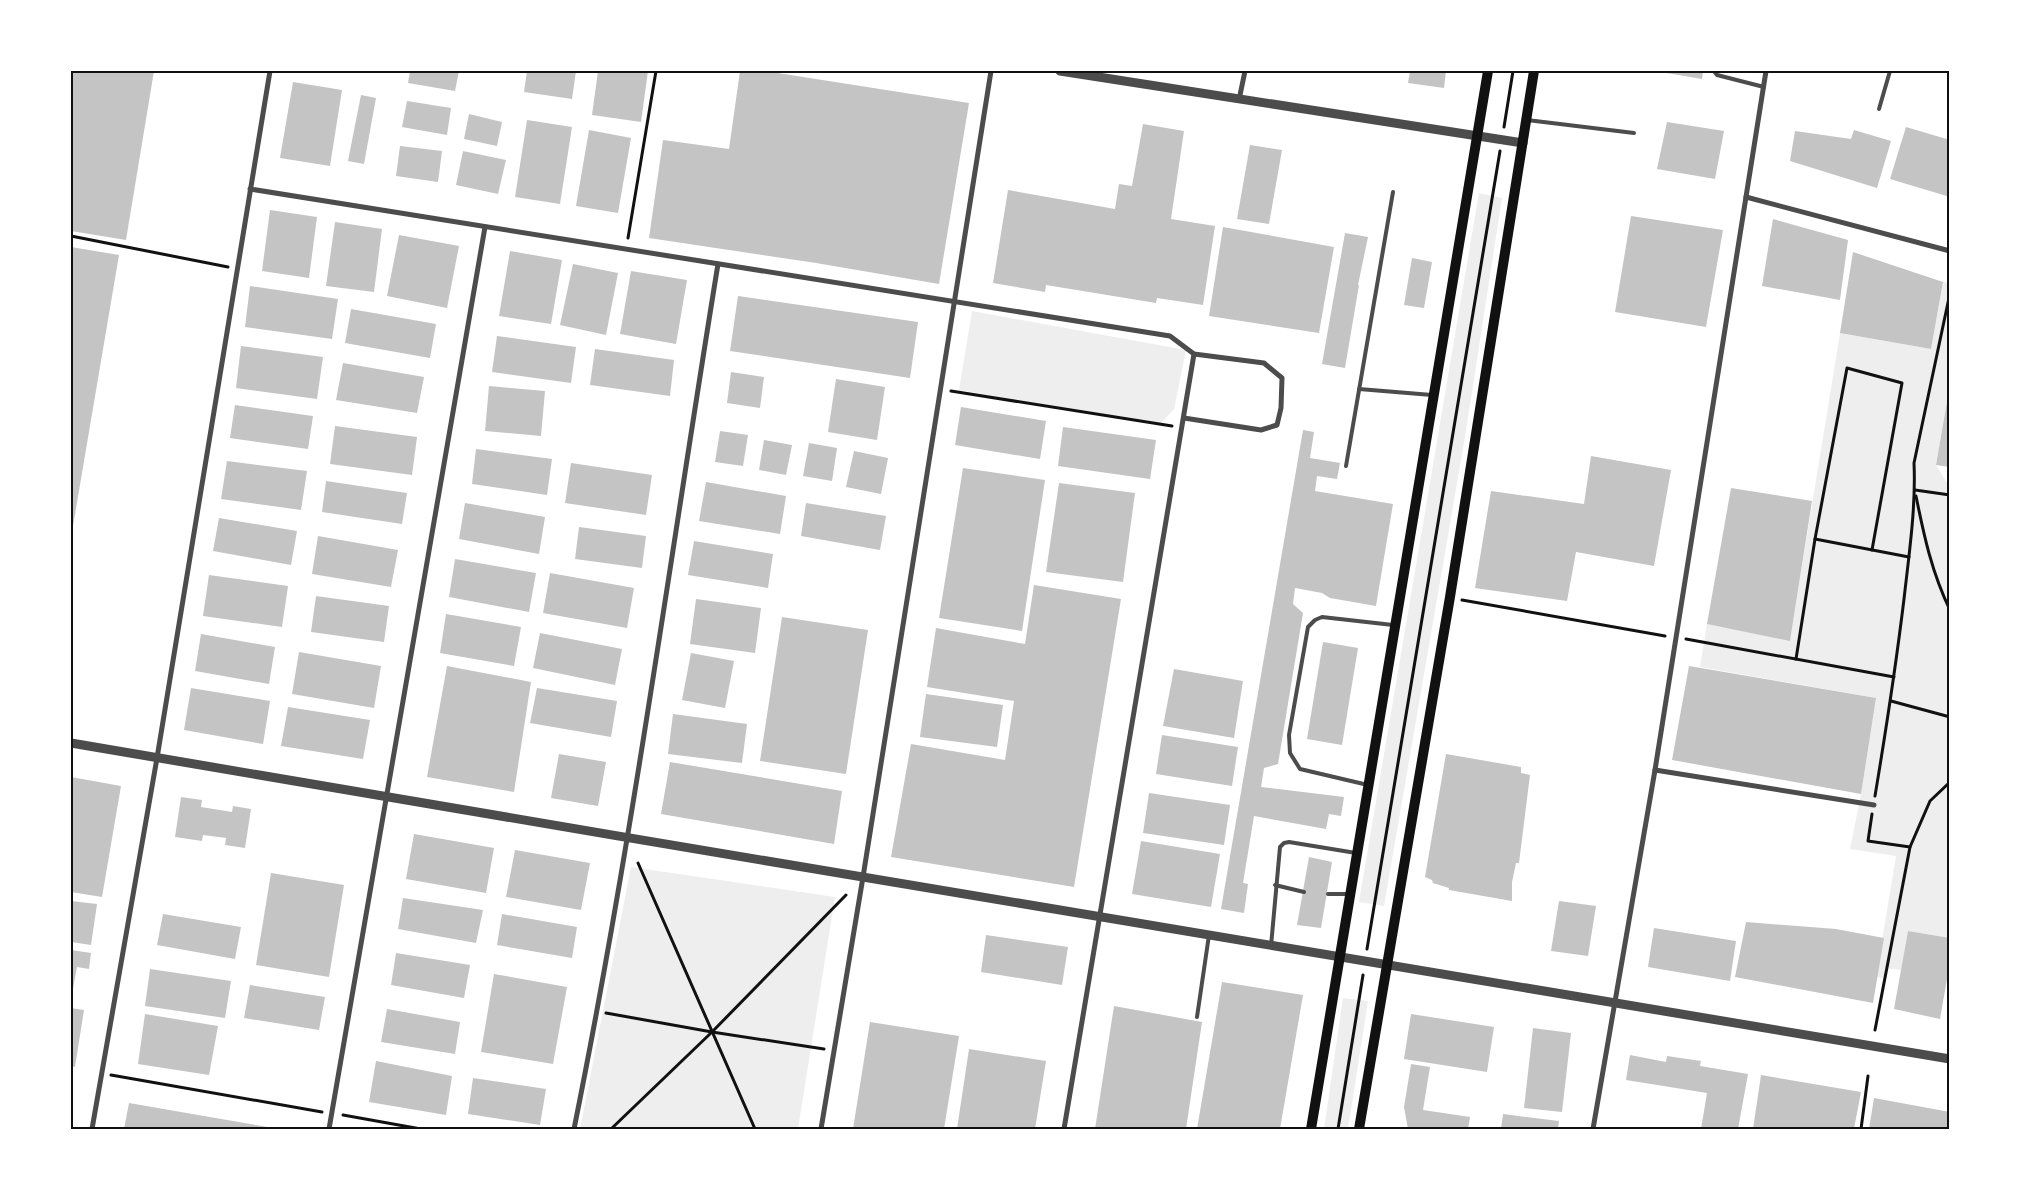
<svg xmlns="http://www.w3.org/2000/svg" width="2021" height="1200" viewBox="0 0 2021 1200" font-family="Commissioner,sans-serif">
<style>
.green{fill:#eee}
.building{fill:#c4c4c4}
.lines{fill:none;stroke-linecap:round;stroke-linejoin:round}
.path{stroke:#111;stroke-width:3}
.service{stroke:#4c4c4c;stroke-width:4}
.minor{stroke:#4c4c4c;stroke-width:5}
.tertiary{stroke:#4c4c4c;stroke-width:9}
.secondary{stroke:#111;stroke-width:10}
.neatline{fill:none;stroke:#111;stroke-width:2}
</style>
<rect width="100%" height="100%" fill="#fff"/>
<!-- green -->
<g class="green">
<path d="M1479 193 1502 198 1465 437 1384 906 1359 902Z"/>
<path d="M1943 282 1950 283V384L1936 465 1950 488V938L1908 931 1901 970 1885 968 1883 978 1876 977 1896 856 1850 849 1861 794 1876 698 1700 667 1707 624 1790 640 1840 333 1931 349Z"/>
<path d="M972 311 1186 350 1174 409 1160 424 959 390Z"/>
<path d="M631 867 835 897 798 1129H580Z"/>
<path d="M1343 998 1368 1001 1348 1129H1324Z"/>
</g>
<!-- building -->
<g class="building">
<path d="M71 71H154L126 240 71 231Z"/>
<path d="M410 71H459L455 91 408 83Z"/>
<path d="M527 71H576L572 99 524 92Z"/>
<path d="M598 71H648L641 122 592 115Z"/>
<path d="M740 71H765L969 103 939 284 816 263 649 238 663 140 729 149Z"/>
<path d="M1410 71H1446L1444 88 1408 83Z"/>
<path d="M1655 71H1703L1702 79Z"/>
<path d="M293 82 342 90 330 166 280 158Z"/>
<path d="M361 95 376 98 364 164 348 161Z"/>
<path d="M407 101 451 108 447 135 402 127Z"/>
<path d="M469 114 502 122 497 146 464 139Z"/>
<path d="M527 120 572 127 560 204 515 197Z"/>
<path d="M1667 122 1724 131 1715 179 1657 169Z"/>
<path d="M1143 124 1184 131 1171 219 1215 226 1203 305 1157 298 1156 303 1046 285 1045 292 993 283 1008 190 1115 209 1119 184 1132 186Z"/>
<path d="M1906 127 1950 140V197L1890 179Z"/>
<path d="M589 130 631 138 618 213 576 206Z"/>
<path d="M1854 130 1891 141 1877 188 1790 161 1795 131 1851 139Z"/>
<path d="M1250 145 1282 150 1269 224 1237 219Z"/>
<path d="M400 146 442 151 438 182 396 176Z"/>
<path d="M463 151 506 160 498 194 456 185Z"/>
<path d="M270 210 317 217 309 278 262 271Z"/>
<path d="M1631 216 1723 230 1706 327 1615 312Z"/>
<path d="M1773 219 1848 240 1840 300 1762 286Z"/>
<path d="M335 222 382 229 374 292 326 286Z"/>
<path d="M1223 227 1334 247 1319 333 1209 316Z"/>
<path d="M1345 233 1368 237 1358 285H1359L1345 368 1322 364Z"/>
<path d="M399 235 459 246 447 308 387 296Z"/>
<path d="M71 247 119 255 72 532H71Z"/>
<path d="M510 251 562 260 551 324 499 316Z"/>
<path d="M1853 252 1943 282 1931 349 1840 333Z"/>
<path d="M1412 258 1432 262 1424 308 1404 305Z"/>
<path d="M573 264 618 273 606 335 560 325Z"/>
<path d="M631 271 687 280 676 344 620 334Z"/>
<path d="M250 286 338 299 332 339 245 327Z"/>
<path d="M738 296 918 322 910 378 730 351Z"/>
<path d="M351 309 436 324 430 358 345 343Z"/>
<path d="M497 336 576 347 571 383 492 372Z"/>
<path d="M241 346 323 357 317 399 236 388Z"/>
<path d="M595 349 674 360 670 396 590 385Z"/>
<path d="M343 363 424 377 417 413 336 400Z"/>
<path d="M731 372 764 377 760 408 727 403Z"/>
<path d="M836 379 885 387 877 440 828 432Z"/>
<path d="M489 386 545 391 541 436 485 431Z"/>
<path d="M1949 390H1950V467L1936 465Z"/>
<path d="M235 405 313 416 308 449 230 438Z"/>
<path d="M961 407 1046 421 1040 459 955 445Z"/>
<path d="M335 426 417 437 412 475 330 464Z"/>
<path d="M1063 427 1156 440 1150 479 1058 466Z"/>
<path d="M1303 430 1314 432 1310 458 1340 463 1337 479 1317 476 1315 491 1393 504 1376 606 1330 598 1322 593 1295 588 1293 604 1303 613 1278 764 1264 768 1261 787 1344 797 1341 816 1329 814 1326 829 1254 816 1243 883 1248 884 1244 913 1221 909Z"/>
<path d="M720 431 748 435 743 466 715 462Z"/>
<path d="M764 440 792 445 786 475 759 470Z"/>
<path d="M809 443 837 448 832 481 803 476Z"/>
<path d="M476 449 552 459 547 495 472 484Z"/>
<path d="M854 451 888 458 881 494 846 487Z"/>
<path d="M1591 456 1671 470 1654 566 1576 552 1567 601 1475 588 1491 491 1584 504Z"/>
<path d="M227 461 307 471 301 510 221 499Z"/>
<path d="M571 463 652 475 646 515 565 503Z"/>
<path d="M963 468 1045 480 1022 631 939 618Z"/>
<path d="M326 481 407 493 402 524 322 512Z"/>
<path d="M706 482 786 496 780 534 699 521Z"/>
<path d="M1059 483 1135 493 1123 582 1046 572Z"/>
<path d="M1731 488 1812 501 1790 641 1707 624Z"/>
<path d="M465 503 545 517 539 554 459 539Z"/>
<path d="M806 503 886 516 880 550 801 536Z"/>
<path d="M219 518 297 531 291 565 213 551Z"/>
<path d="M579 527 646 536 642 568 575 559Z"/>
<path d="M318 536 398 550 391 587 312 574Z"/>
<path d="M694 541 773 554 768 588 688 575Z"/>
<path d="M455 559 536 573 529 612 449 597Z"/>
<path d="M550 573 634 588 627 628 543 613Z"/>
<path d="M209 575 288 586 282 627 203 616Z"/>
<path d="M1034 585 1121 599 1074 887 891 857 911 744 1005 760 1014 701 927 687 936 628 1025 644Z"/>
<path d="M316 596 389 606 384 642 311 632Z"/>
<path d="M696 599 761 608 755 653 690 644Z"/>
<path d="M446 614 521 627 514 666 440 653Z"/>
<path d="M782 617 868 630 846 774 760 761Z"/>
<path d="M540 633 622 649 615 685 533 668Z"/>
<path d="M201 634 275 647 269 684 195 671Z"/>
<path d="M1323 642 1358 648 1342 745 1307 739Z"/>
<path d="M299 652 381 666 374 708 292 694Z"/>
<path d="M691 653 734 661 725 708 682 700Z"/>
<path d="M447 666 531 682 514 792 427 777Z"/>
<path d="M1689 666 1876 698 1861 794 1672 760Z"/>
<path d="M1174 669 1243 681 1234 738 1163 726Z"/>
<path d="M191 688 270 701 263 744 184 730Z"/>
<path d="M537 688 617 701 611 737 530 723Z"/>
<path d="M926 694 1003 705 997 747 920 737Z"/>
<path d="M288 707 370 720 363 759 281 746Z"/>
<path d="M673 714 747 724 742 763 668 754Z"/>
<path d="M1162 735 1238 747 1232 786 1156 774Z"/>
<path d="M559 754 606 762 598 806 551 798Z"/>
<path d="M1446 754 1521 767V773L1530 775 1519 863H1516L1512 882V901L1449 890V888L1433 883 1432 880 1425 877Z"/>
<path d="M670 762 842 791 834 844 661 814Z"/>
<path d="M71 777 121 786 102 897 71 892Z"/>
<path d="M1149 793 1230 805 1224 845 1143 833Z"/>
<path d="M181 797 202 800 201 807 232 812 233 806 251 809 245 848 225 845 226 838 203 835 202 841 175 837Z"/>
<path d="M414 834 494 848 486 893 406 879Z"/>
<path d="M1141 841 1220 854 1211 907 1132 894Z"/>
<path d="M515 850 590 863 581 910 506 897Z"/>
<path d="M1309 857 1332 862 1321 928 1297 925Z"/>
<path d="M271 873 344 885 329 977 256 965Z"/>
<path d="M403 898 483 910 476 943 398 929Z"/>
<path d="M71 901 97 904 91 945 71 942Z"/>
<path d="M1559 901 1596 906 1588 956 1551 951Z"/>
<path d="M163 914 241 927 235 959 157 945Z"/>
<path d="M502 914 577 927 572 958 497 945Z"/>
<path d="M1746 922 1836 929 1884 938 1873 1003 1735 977Z"/>
<path d="M1654 928 1736 941 1730 981 1648 967Z"/>
<path d="M1908 931 1950 938V962L1940 1019 1894 1009Z"/>
<path d="M986 935 1068 947 1062 985 981 972Z"/>
<path d="M71 950 91 953 89 969 77 967 72 994Z"/>
<path d="M396 953 470 965 464 998 391 985Z"/>
<path d="M150 969 231 981 225 1018 145 1006Z"/>
<path d="M494 974 567 987 553 1064 481 1052Z"/>
<path d="M1222 982 1303 995 1280 1129H1197Z"/>
<path d="M250 985 325 997 319 1030 244 1018Z"/>
<path d="M1114 1006 1202 1022 1186 1129H1095Z"/>
<path d="M71 1008 84 1010 75 1067 71 1066Z"/>
<path d="M387 1009 460 1022 455 1054 381 1042Z"/>
<path d="M145 1014 218 1026 209 1075 138 1064Z"/>
<path d="M1411 1014 1494 1027 1487 1072 1404 1059Z"/>
<path d="M870 1022 959 1036 944 1129H853Z"/>
<path d="M1533 1028 1571 1033 1562 1112 1524 1108Z"/>
<path d="M969 1049 1046 1061 1035 1129H957Z"/>
<path d="M1630 1055 1666 1062 1667 1056 1701 1061 1700 1066 1748 1074 1738 1129H1701L1707 1093 1626 1080Z"/>
<path d="M376 1061 452 1076 446 1115 369 1102Z"/>
<path d="M1411 1064 1430 1067 1423 1110 1470 1117 1468 1129H1408L1404 1107Z"/>
<path d="M1761 1075 1861 1092 1854 1129H1753Z"/>
<path d="M473 1078 546 1089 540 1125 468 1114Z"/>
<path d="M1874 1098 1950 1112V1129H1869Z"/>
<path d="M129 1103 273 1128V1129H124Z"/>
<path d="M1503 1114 1559 1121 1558 1129H1501Z"/>
</g>
<g class="lines">
<!-- path -->
<g class="path">
<path d="M1504 127 1513 71"/>
<path d="M71 236 228 267"/>
<path d="M628 238 656 71"/>
<path d="M951 391 1172 426"/>
<path d="M1915 490 1950 495"/>
<path d="M1916 496C1924 536 1932 573 1950 610"/>
<path d="M1815 539 1909 557"/>
<path d="M1462 600 1665 636"/>
<path d="M1686 639 1894 677"/>
<path d="M1796 659 1815 539 1847 368 1902 383 1872 550"/>
<path d="M1891 701 1950 717"/>
<path d="M1875 796C1886 730 1896 665 1904 599 1909 554 1916 508 1914 463L1950 293"/>
<path d="M1872 814 1868 841 1910 847"/>
<path d="M638 863 755 1129"/>
<path d="M1367 949 1500 151"/>
<path d="M606 1013 712 1032 824 1049"/>
<path d="M1875 1030 1910 847 1930 801 1950 782"/>
<path d="M111 1075 322 1112"/>
<path d="M343 1115 421 1129"/>
<path d="M611 1129 712 1032 846 895"/>
<path d="M1338 1129 1363 975"/>
<path d="M1861 1129 1868 1076"/>
</g>
<!-- service -->
<g class="service">
<path d="M1714 71 1717 75 1764 87"/>
<path d="M1879 109 1890 71"/>
<path d="M1527 120 1634 133"/>
<path d="M1359 389 1432 395"/>
<path d="M1346 466 1393 192"/>
<path d="M1368 785 1300 769 1290 753 1289 735 1308 627 1315 620 1322 617 1393 625"/>
<path d="M1275 885 1304 892"/>
<path d="M1328 894H1350"/>
<path d="M1271 946 1280 847 1284 843 1289 842 1356 853"/>
<path d="M1197 1017 1209 935"/>
</g>
<!-- minor -->
<g class="minor">
<path d="M1239 100 1245 71"/>
<path d="M250 189 1170 336 1194 354 1264 363 1282 378 1281 408 1277 425 1261 430 1184 418"/>
<path d="M1746 197 1950 251"/>
<path d="M1655 770 1874 805"/>
<path d="M92 1129 157 758 270 71"/>
<path d="M329 1129 485 227"/>
<path d="M574 1129C632 842 671 552 718 264"/>
<path d="M821 1129 863 877 991 71"/>
<path d="M1064 1129 1194 354"/>
<path d="M1593 1129 1655 770 1766 71"/>
</g>
<!-- tertiary -->
<g class="tertiary">
<path d="M1060 71 1523 143"/>
<path d="M71 743C697 850 1323 955 1950 1059"/>
</g>
<!-- secondary -->
<g class="secondary">
<path d="M1311 1129 1488 71"/>
<path d="M1359 1129 1450 597 1534 71"/>
</g>
</g>
<!-- border -->
<rect width="2021" height="1200" fill="none" stroke="#ffffff" stroke-width="145"/>
<rect x="72" y="72" width="1876" height="1056" class="neatline"/>
</svg>
